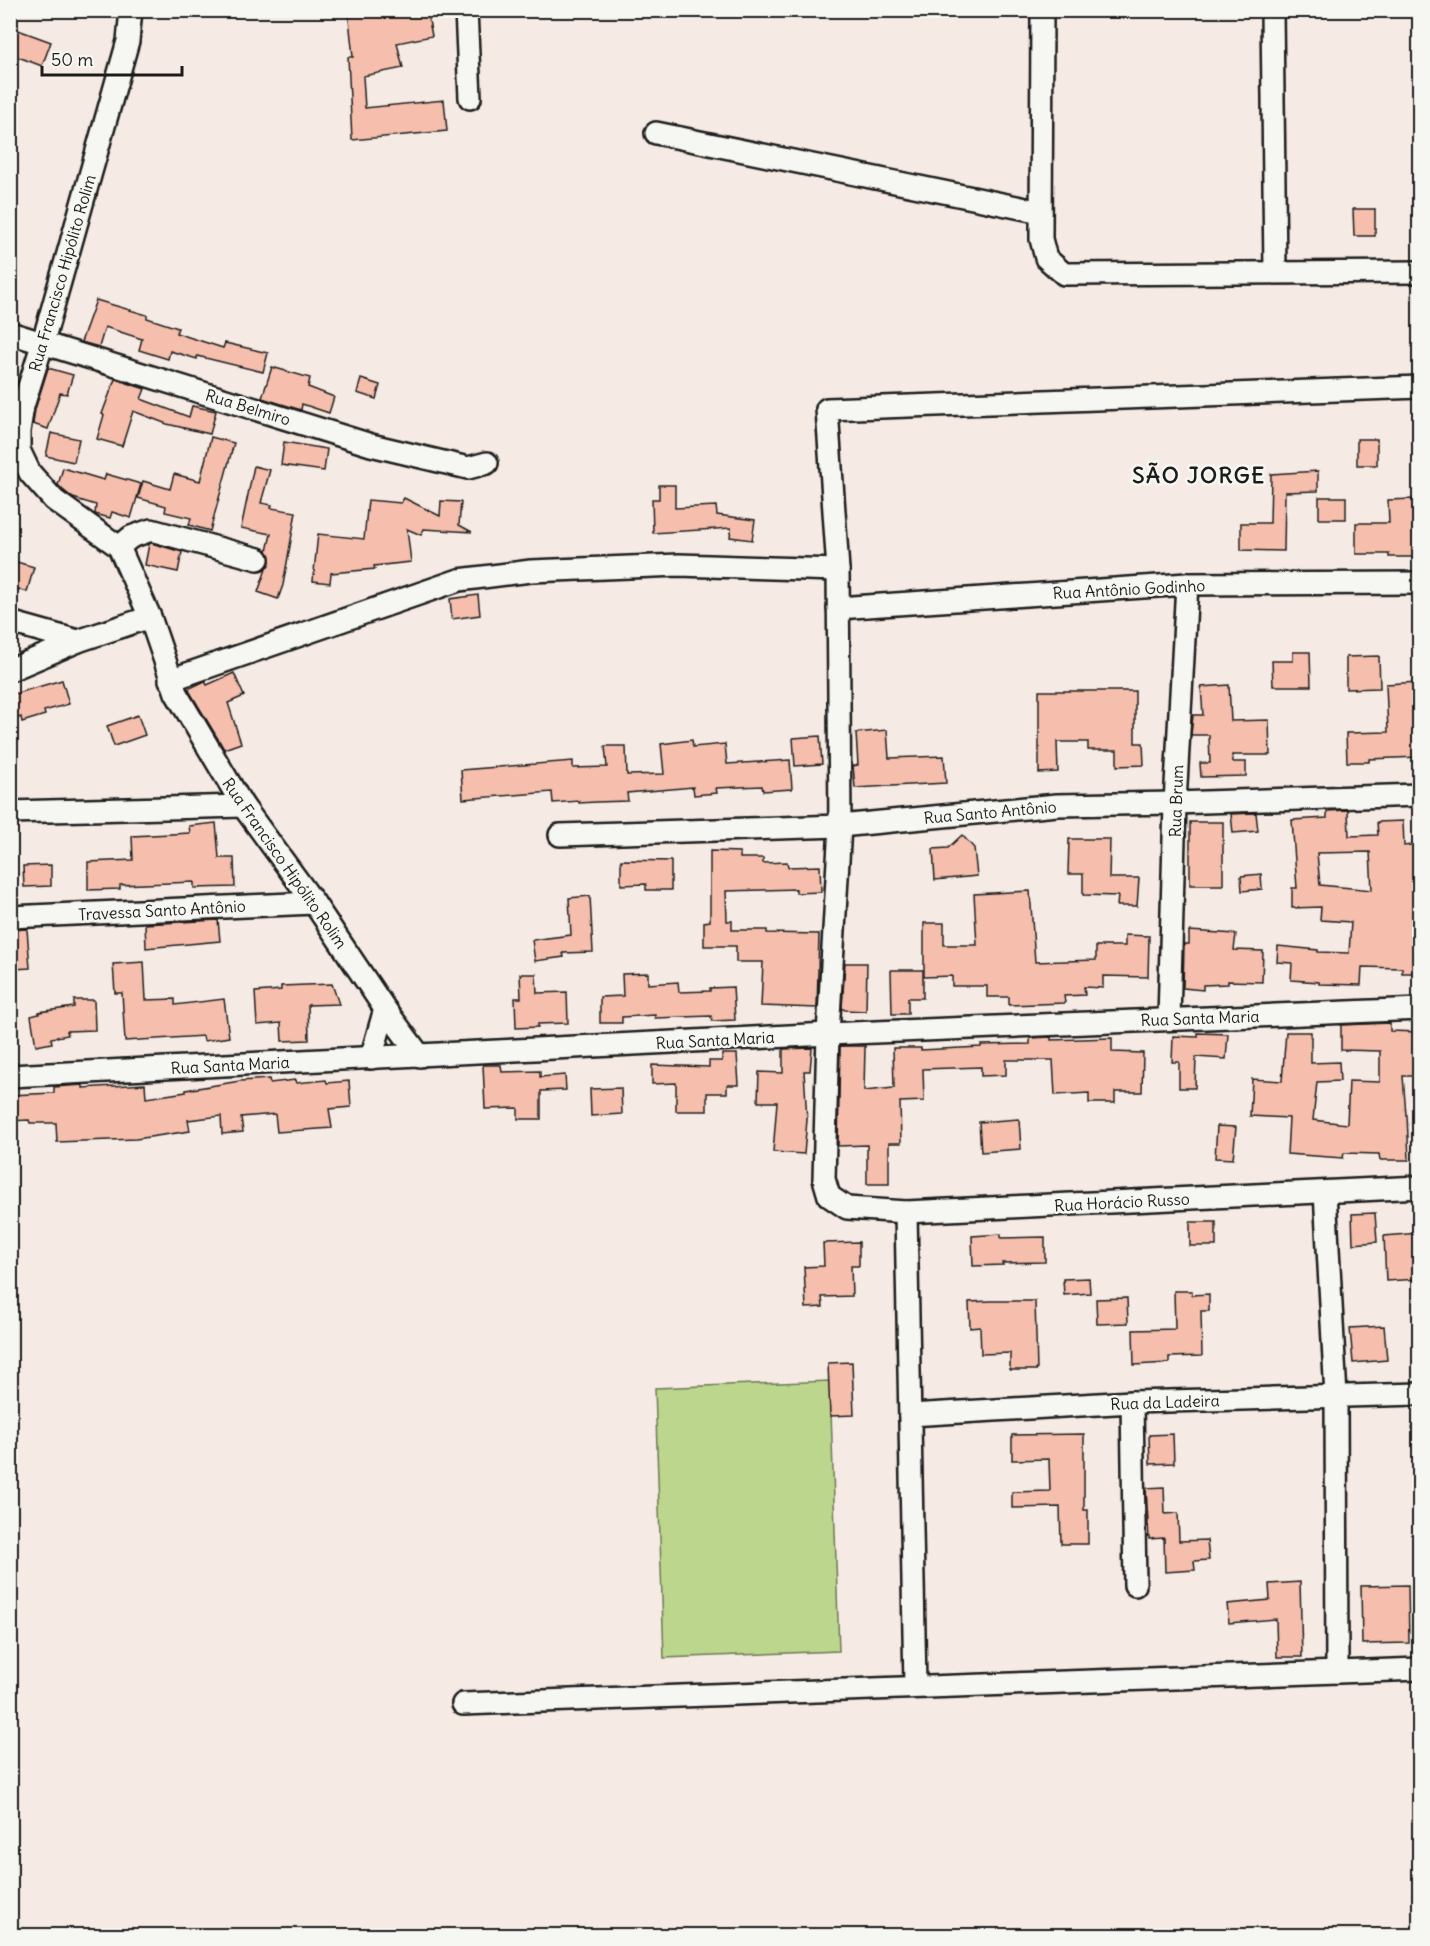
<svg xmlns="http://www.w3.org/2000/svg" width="1430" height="1946" viewBox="0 0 1430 1946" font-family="Delius,sans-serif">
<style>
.green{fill:#bcd68d;stroke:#6c7954;stroke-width:1.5}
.building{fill:#f6beac;stroke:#1c1c1c;stroke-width:1.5;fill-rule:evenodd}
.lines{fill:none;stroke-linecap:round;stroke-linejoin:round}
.minor-casing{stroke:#1c1c1c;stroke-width:26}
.minor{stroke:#f6f6f2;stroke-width:21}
.labels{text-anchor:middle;stroke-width:5;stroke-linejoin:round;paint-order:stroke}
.street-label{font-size:16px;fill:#1c1c1c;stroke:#f6f6f2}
.district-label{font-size:22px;font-weight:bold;letter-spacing:1.5px;fill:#1c1c1c;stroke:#f6f6f2}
</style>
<rect width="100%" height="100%" fill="#f6ebe4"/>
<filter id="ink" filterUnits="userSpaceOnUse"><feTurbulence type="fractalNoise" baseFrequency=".0167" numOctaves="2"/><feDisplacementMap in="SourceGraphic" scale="12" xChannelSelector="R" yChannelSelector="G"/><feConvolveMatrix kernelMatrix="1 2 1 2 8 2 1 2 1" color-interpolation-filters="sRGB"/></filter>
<g filter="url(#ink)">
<!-- green -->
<path class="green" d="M830 1381 839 1651 664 1658 655 1388Z"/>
<!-- building -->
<g class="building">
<path d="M348 10H365L366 17 399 10H427L432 36 397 43 403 68 363 76 365 108 444 100 447 131 352 140 348 57H353Z"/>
<path d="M10 27 51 42 42 66 10 54Z"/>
<path d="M1353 209H1375V236H1354Z"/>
<path d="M96 300 147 315V318L178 328 176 333 223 348 225 343 268 353 263 372 197 356V359L170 351 168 359 139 350 142 339 105 327 99 347 81 342Z"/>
<path d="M272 367 310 378 308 387 334 397 329 413 302 404 301 410 262 398Z"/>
<path d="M48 368 73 375 67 394 60 393 48 429 33 424 35 409Z"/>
<path d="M115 379 145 389 141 399 189 417 192 406 216 411 210 434 167 424 133 411 122 446 97 439 104 415 102 414Z"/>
<path d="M361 379 380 385 376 399 357 393Z"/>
<path d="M51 433 79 439 74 462 46 456Z"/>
<path d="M211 437 234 443 210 531 189 525 191 518 165 512 166 506 138 498 143 481 170 489 174 474 200 481Z"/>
<rect x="1357" y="439" width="20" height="26"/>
<path d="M284 442 327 449 324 471 281 465Z"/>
<path d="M254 466 270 470 261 503 272 505 271 508 296 512 283 585 278 599 258 592 266 569 270 562 267 551 271 534 241 528Z"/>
<path d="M63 468 104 480 106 474 141 484 131 518 112 512 110 518 95 514 96 505 73 498 63 490 58 485Z"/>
<path d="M1318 471V491L1285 492 1284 551 1241 550V523H1270L1271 474Z"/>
<path d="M659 485H675V508L716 506 717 515 755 520 752 540 730 537 731 528 653 533 652 499H659Z"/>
<rect x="1319" y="497" width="27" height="22"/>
<path d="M404 498 440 516 441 501 461 502 459 525 472 532 424 529 421 535 407 529 411 562 374 566 375 569 331 573 330 583 313 581 318 534 364 539 368 500 401 503Z"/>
<path d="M1414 499V557H1389V554H1356V523H1389L1388 500Z"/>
<path d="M151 543 182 552 178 572 145 565 149 544Z"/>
<path d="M10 560 34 567 27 592 10 587Z"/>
<path d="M478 595 480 615 452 619 450 599Z"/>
<path d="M1293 652H1310L1311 686H1273L1272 661H1293Z"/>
<path d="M1379 656 1380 688 1346 689V657Z"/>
<path d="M234 673 244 696 228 703 241 743 224 749 188 689 205 681 207 685Z"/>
<path d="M62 680 69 704 44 711 45 715 22 722 21 717 10 721V695Z"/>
<path d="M1419 682V757L1369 759V762H1347L1346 733 1388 732 1386 684Z"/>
<path d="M1229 685 1231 721 1269 720 1270 755H1232L1233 762H1246V776L1201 777 1200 763H1210L1209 735H1191L1193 715H1203L1201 687Z"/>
<path d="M1039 691H1135V743H1143L1144 765 1117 766V750H1088V742H1057L1058 772 1039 773Z"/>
<path d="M138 715 145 735 114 746 107 726Z"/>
<path d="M887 730 889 758 944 756 946 783 855 788 853 766 858 765 856 733Z"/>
<path d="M820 736 822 764 795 766 793 738Z"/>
<path d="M692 740 693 747 725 744 727 764 790 760 792 789 763 791 762 786 716 788 717 793 694 795 693 787 627 793 628 801 596 802 579 803V801L553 803 552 792 463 799 461 770 573 761V768L607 767 605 746H626L627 775 664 774 661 744Z"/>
<path d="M1348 810 1349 836 1378 835 1377 822 1403 821 1404 846 1419 844V973H1402V968L1362 967 1361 985 1319 984V982L1291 980 1292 963 1277 962 1278 946 1318 950V952L1349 953 1351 922 1320 920 1321 907 1292 908V888H1297L1292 820 1327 818V811ZM1370 852 1372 890 1320 885 1317 853Z"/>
<path d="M1256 813 1258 831 1233 833 1231 814Z"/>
<rect x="1190" y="822" width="33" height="63"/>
<path d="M216 823 219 858H234L235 887 194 888V882L120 885V889L88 890V862L133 860 132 836 190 833 189 826Z"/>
<path d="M962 835 974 848 977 876 935 880 933 849 948 848Z"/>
<path d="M1069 839H1110L1109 878H1139L1137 906H1117L1118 896 1083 895V874H1068Z"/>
<path d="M710 851 740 852V858H763V863L787 862 788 867 820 866 821 892 796 893V889L726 891 727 921H732V930H767V933L819 934 817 1008 761 1006 763 962H736V946H704V922L710 921Z"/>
<path d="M621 860 671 861V890H646V884L621 885Z"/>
<path d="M51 865V886L24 887 23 866Z"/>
<path d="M1261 874 1262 889 1242 891 1241 876Z"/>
<path d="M1030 891 1035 962 1096 960V946H1125V935L1149 936 1148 977 1103 976V988L1084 987 1085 995 1064 996 1065 1003 1009 1005V997H987V986H952V976L924 977V923H944V945H977L974 894Z"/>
<path d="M590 896 593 952 563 953 564 957 535 961 532 940 571 935 569 898Z"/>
<path d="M218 920 220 941 146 948 145 924Z"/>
<path d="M27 929 30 968 14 969 13 951H10V930Z"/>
<path d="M1189 931 1236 934 1234 950 1263 951 1262 982 1228 981V984L1203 985V990L1183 988 1184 946V944H1189Z"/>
<path d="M144 962 146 1000 175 999V1005L224 999 229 1037 204 1041 203 1036 125 1041 122 993H115L113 964Z"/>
<path d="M845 963H867L866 1011 845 1010 842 1008Z"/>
<path d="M891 970H923V998H908V1014H892Z"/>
<path d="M648 973V984L678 982 679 992 710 991V988L733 987 735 1020 712 1021 711 1016 655 1018V1015L622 1017V1023H600V997L623 996 622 974Z"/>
<path d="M520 974H536L537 993 567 992 568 1023 538 1024V1027L516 1028 515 998H521Z"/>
<path d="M332 984 339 1004 308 1005 309 1040 282 1041 281 1023 257 1025 255 992 281 990V986Z"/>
<path d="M74 1000H94L95 1030 67 1031 68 1035 51 1038 52 1043 36 1046 31 1016 39 1014V1012L74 1007Z"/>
<path d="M1390 1023V1031L1419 1032V1055H1416V1076H1403L1406 1115H1407L1409 1160H1380L1379 1154 1344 1153 1343 1158 1287 1154 1289 1118 1250 1116 1252 1079 1282 1081 1286 1032H1311V1063L1339 1062 1340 1081 1317 1082 1313 1120 1347 1124 1349 1081 1380 1082V1051L1341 1050V1025Z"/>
<path d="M1198 1033 1228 1034 1226 1059 1196 1057 1195 1088H1179V1062H1172L1173 1036 1198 1037Z"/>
<path d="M1051 1037V1040L1112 1038V1052L1143 1053 1142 1092H1115V1103H1089V1093L1055 1095 1053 1060H1006V1075L981 1076V1067L923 1069 924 1101 900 1102 901 1143H889V1184H867V1145L838 1146 840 1046H865L864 1091 894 1088 893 1048H921V1050L981 1047V1045L1030 1044V1038Z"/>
<path d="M812 1048 810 1071H804L807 1120 804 1154 773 1152 777 1102H758L759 1072 783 1073V1049Z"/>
<path d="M722 1054H737L739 1085H727V1093H707V1111H676V1083L652 1084V1065L709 1067V1061H722Z"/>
<path d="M483 1065H501L502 1072 540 1071V1077L565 1075 566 1090 541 1091V1119H518V1108L485 1109Z"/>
<path d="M269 1079 270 1083 295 1080 296 1083 326 1080 327 1083 349 1081 351 1107 329 1109 332 1128 277 1132 275 1114 241 1117 243 1132 222 1134 221 1116 188 1120 190 1131 136 1139 57 1142 56 1123H30L29 1120 10 1121V1095L54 1093V1087L83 1085V1088L145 1084 146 1098 186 1092V1090L240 1081Z"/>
<path d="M621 1088 622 1114 591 1116 590 1089Z"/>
<path d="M1019 1119 1021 1149 981 1152 979 1122Z"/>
<path d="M1217 1126 1236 1127 1233 1159 1215 1158Z"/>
<path d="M1375 1213 1377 1242 1353 1244 1352 1214Z"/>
<rect x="1190" y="1222" width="26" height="24"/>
<path d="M1419 1233V1279L1386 1281 1384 1236Z"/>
<path d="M1001 1234V1238L1045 1237V1262L1002 1263 1003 1265 973 1266 972 1236Z"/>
<path d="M859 1242V1266H851L852 1296 822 1297 823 1307 806 1308 804 1267 824 1266 823 1243Z"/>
<path d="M1089 1278 1090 1293 1064 1295 1063 1279Z"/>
<path d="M1174 1291H1192V1295L1209 1294V1311H1201L1202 1356 1169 1357V1363L1134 1365 1133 1330 1175 1329Z"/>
<path d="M1127 1298 1128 1323 1097 1324 1096 1299Z"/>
<path d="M991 1301H1035L1037 1370H1010V1353L981 1354 980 1327 970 1328 969 1302Z"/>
<path d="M1384 1326 1387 1360 1353 1363 1350 1328Z"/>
<path d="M852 1362 854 1415 830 1416 828 1363Z"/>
<path d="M1084 1434V1510H1088V1544H1061L1060 1507 1012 1508V1492L1050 1491 1049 1459 1012 1460V1435Z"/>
<path d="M1173 1434 1174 1463 1150 1464 1149 1435Z"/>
<path d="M1164 1487 1165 1514 1178 1513 1179 1541 1207 1540 1209 1560 1194 1561 1195 1570 1165 1572 1164 1538 1149 1539 1146 1488Z"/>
<path d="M1300 1582 1302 1657H1277L1276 1619 1229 1623 1227 1604 1270 1600 1269 1584Z"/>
<path d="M1408 1585 1409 1643 1362 1644 1361 1586Z"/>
</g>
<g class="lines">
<defs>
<g id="minor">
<path d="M131 10 128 41 43 342 23 406 19 431V450L30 473 54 500 119 547 150 617 176 693 243 806 314 903 385 1009 420 1056"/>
<path d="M466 10 470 98"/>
<path d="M1042 10 1041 239 1046 258 1064 274 1420 272"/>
<path d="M1272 10 1275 272"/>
<path d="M656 133 1041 212"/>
<path d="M10 333 371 445 468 468 487 463"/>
<path d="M1420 387 827 409 838 570 840 826 828 1034 824 1179 829 1196 847 1208 906 1212 1420 1187"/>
<path d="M119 547 131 537 151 530 258 559"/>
<path d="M838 608 1187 584 1420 583"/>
<path d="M10 622 78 641"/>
<path d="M10 670 78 641 150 617"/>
<path d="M170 680 459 580 531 571 679 565 838 570"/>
<path d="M10 812 243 806"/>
<path d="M560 835 840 826 1057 805 1175 803 1420 795"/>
<path d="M10 917 314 903"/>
<path d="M1169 1019 1175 803 1187 584"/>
<path d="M371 1058 385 1009"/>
<path d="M10 1076 828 1034 1420 1009"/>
<path d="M1325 1192 1336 1397 1337 1672"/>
<path d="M906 1212 915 1686"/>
<path d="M1132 1402 1135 1585"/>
<path d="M910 1415 1132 1402 1420 1394"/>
<path d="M463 1704 1420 1669"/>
</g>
</defs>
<!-- minor casing -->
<use href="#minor" class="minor-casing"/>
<!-- minor -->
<use href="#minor" class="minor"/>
</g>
</g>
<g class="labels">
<!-- street labels -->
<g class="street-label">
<text transform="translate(62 273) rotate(-74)" y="6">Rua Francisco Hipólito Rolim</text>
<text transform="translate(248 407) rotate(17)" y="6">Rua Belmiro</text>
<text transform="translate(1129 589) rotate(-3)" y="6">Rua Antônio Godinho</text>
<text transform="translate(1176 801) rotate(-88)" y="6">Rua Brum</text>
<text transform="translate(990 812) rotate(-5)" y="6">Rua Santo Antônio</text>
<text transform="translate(285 863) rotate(55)" y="6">Rua Francisco Hipólito Rolim</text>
<text transform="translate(162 910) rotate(-3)" y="6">Travessa Santo Antônio</text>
<text transform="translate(1200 1018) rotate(-2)" y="6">Rua Santa Maria</text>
<text transform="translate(715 1040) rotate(-3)" y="6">Rua Santa Maria</text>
<text transform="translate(230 1065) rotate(-3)" y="6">Rua Santa Maria</text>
<text transform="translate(1122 1202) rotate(-3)" y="6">Rua Horácio Russo</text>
<text transform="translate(1165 1402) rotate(-2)" y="6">Rua da Ladeira</text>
</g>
<!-- district labels -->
<g class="district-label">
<text x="1199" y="483">SÃO JORGE</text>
</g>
</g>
<!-- margin -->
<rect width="1430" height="1946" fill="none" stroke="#f6f6f2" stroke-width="36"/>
<rect x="18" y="18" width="1394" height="1910" fill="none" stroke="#1c1c1c" stroke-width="2" filter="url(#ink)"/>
<!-- scale -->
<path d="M42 66v9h140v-9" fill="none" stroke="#1c1c1c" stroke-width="3"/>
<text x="51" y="66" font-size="18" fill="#1c1c1c" stroke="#f6f6f2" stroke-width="4.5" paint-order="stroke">50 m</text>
</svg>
